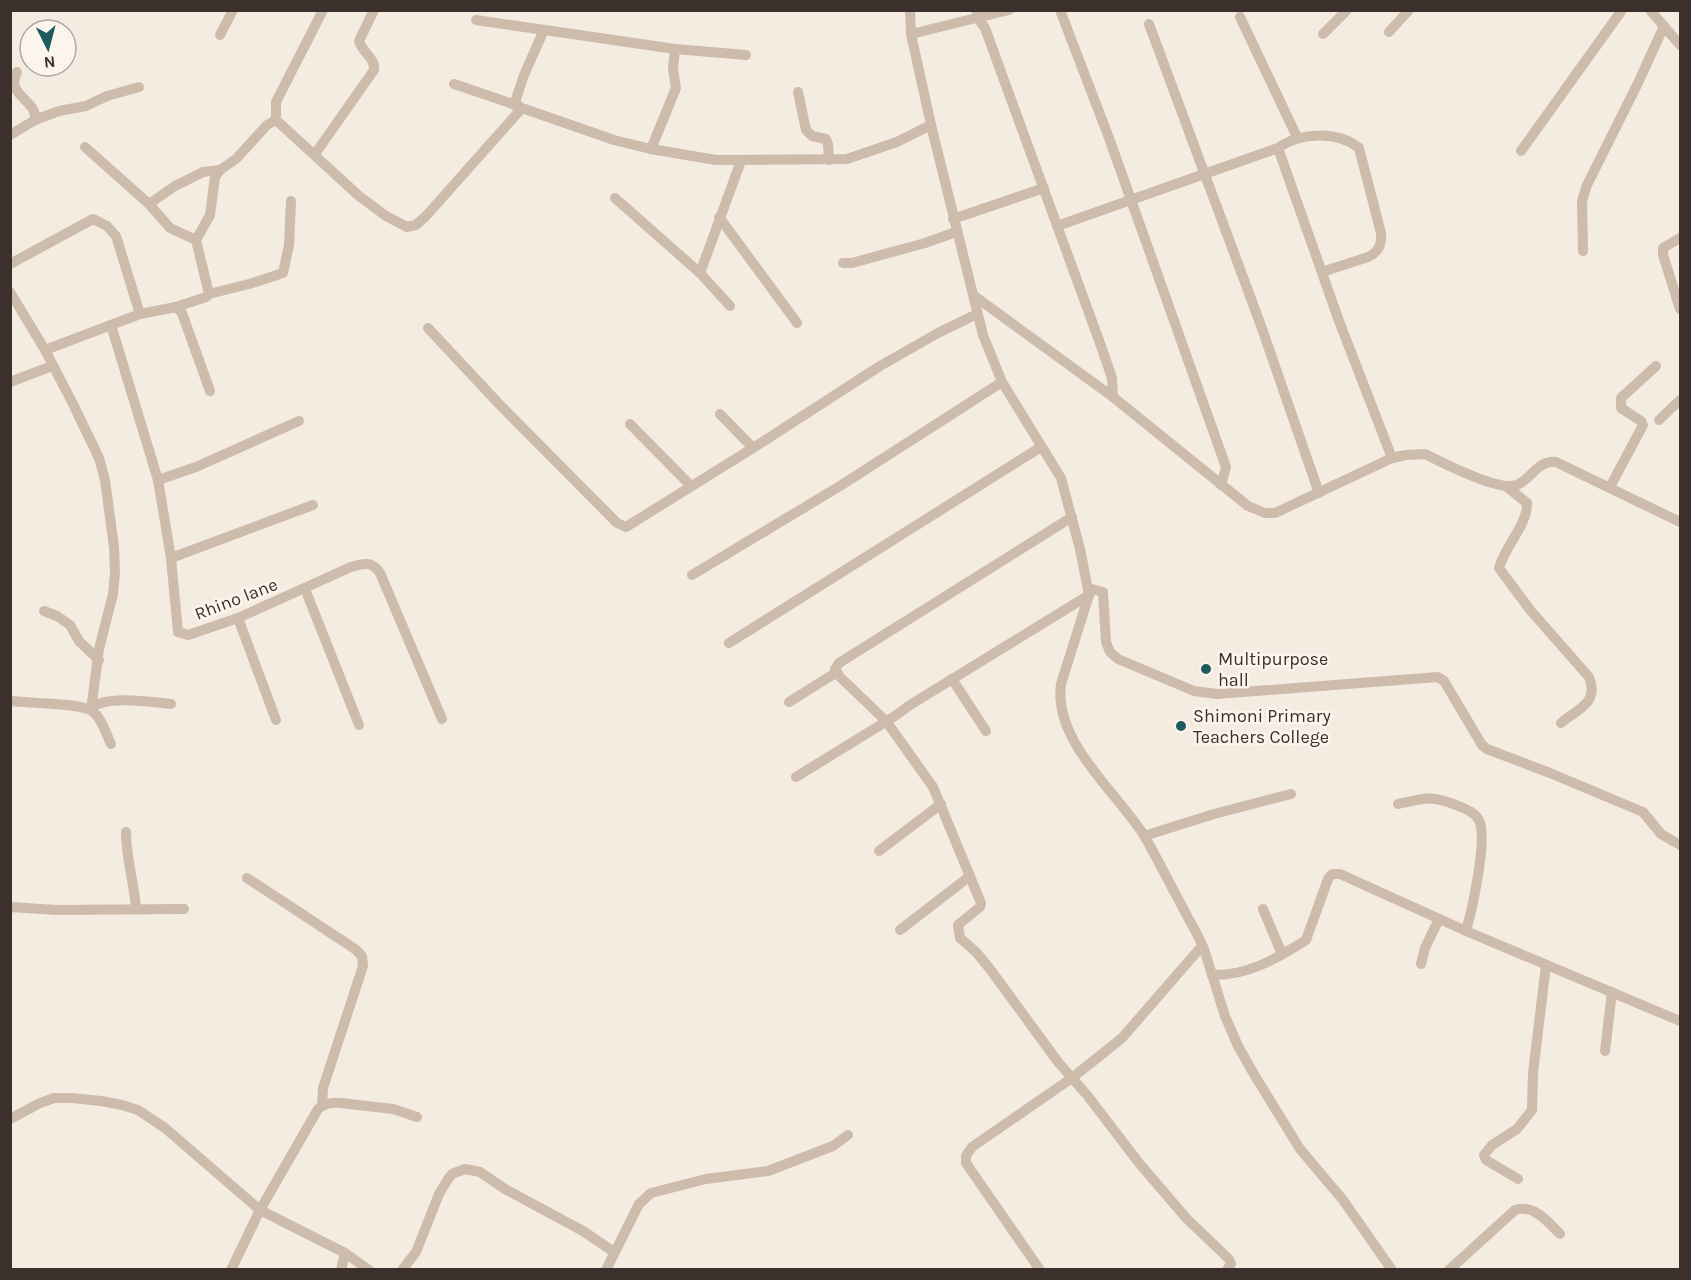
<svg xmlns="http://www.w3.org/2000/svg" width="1691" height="1280" viewBox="0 0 1691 1280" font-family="Karla,sans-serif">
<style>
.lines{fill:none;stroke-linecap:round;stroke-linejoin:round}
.minor{stroke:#cdbbac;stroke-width:10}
.poi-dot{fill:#1f5a5e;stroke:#fbf5ee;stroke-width:2}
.labels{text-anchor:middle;stroke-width:5;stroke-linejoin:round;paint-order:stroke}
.street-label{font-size:18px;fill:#3b302b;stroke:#fbf5ee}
.poi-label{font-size:18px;fill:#3b302b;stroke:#fbf5ee;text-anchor:start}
</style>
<rect width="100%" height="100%" fill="#f4ebe1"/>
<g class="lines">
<!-- minor -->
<g class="minor">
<path d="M323 10 276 102V120L359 196 386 216 407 227 416 225 426 216 522 108 614 140 651 149 716 160 847 159 897 142 931 125"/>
<path d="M910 10 911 34 931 125 983 335 1002 382 1061 478 1080 549 1089 595 1061 684C1053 742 1118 793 1145 837 1163 869 1179 902 1197 934L1204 949 1225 1016 1238 1046 1255 1076 1300 1149 1343 1200 1392 1270"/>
<path d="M977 10V17L985 28 1101 346 1112 378 1113 397"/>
<path d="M1060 10 1109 138 1226 467 1221 485"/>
<path d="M1650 10 1680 45"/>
<path d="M1240 17 1297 137"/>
<path d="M476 20 675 49 746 55"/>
<path d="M1149 24 1260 323 1319 493"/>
<path d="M1389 32 1409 10"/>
<path d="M911 34 1009 10"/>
<path d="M1323 34 1347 10"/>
<path d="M220 35 233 10"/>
<path d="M454 84 519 106"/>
<path d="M798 92 806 130 812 136 826 139 828 144 829 160"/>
<path d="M514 105 524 75 544 30"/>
<path d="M35 120 59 111 86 106 107 96 139 87"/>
<path d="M10 135 35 120C38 100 5 96 17 72"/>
<path d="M85 147 149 204 170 228 196 240"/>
<path d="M1278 148 1339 321 1392 458"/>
<path d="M651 149 676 88 673 69 675 49"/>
<path d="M1521 151 1622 10"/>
<path d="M315 154 374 70C375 57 363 54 359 41L374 10"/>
<path d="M615 198 700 273"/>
<path d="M149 204 175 186 203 172 220 170"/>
<path d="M719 217 797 323"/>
<path d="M953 219 1044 188"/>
<path d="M1057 226 1278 148C1300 132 1338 131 1359 148L1381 233C1382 244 1379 252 1368 257L1322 272"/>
<path d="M1680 238 1663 248V255L1680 309"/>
<path d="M1583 251 1582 201 1587 185 1638 83 1664 26"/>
<path d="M843 263H852L925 243 956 232"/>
<path d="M10 264 93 219 107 226 116 236 140 314"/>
<path d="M10 292 45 350 73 404 99 458 105 480 114 547 115 572 113 594 99 649 91 710"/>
<path d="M209 294 249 284 283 273 289 245 291 201"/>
<path d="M973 295 1113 397 1248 506 1265 513H1275L1392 458 1406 455 1425 454C1443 463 1499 492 1517 485 1532 478 1538 460 1556 462L1680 522"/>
<path d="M730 306 700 273 741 161"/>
<path d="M176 307 206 297 209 294 196 240 210 215 215 177 220 170 236 159 267 125 276 120"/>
<path d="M111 325 158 480 171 558 178 632 188 635 238 618 351 567C364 563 372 561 380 573L442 719"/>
<path d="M428 328 500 405 617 523 626 527 753 448 880 366 938 333 977 314"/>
<path d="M45 350 140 314 176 307 182 313 210 391"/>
<path d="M10 382 52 366"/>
<path d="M720 414 753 448"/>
<path d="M1659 420 1680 400"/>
<path d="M630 424 691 486"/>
<path d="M158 480 196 467 299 421"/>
<path d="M1506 486 1527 503C1528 524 1505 546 1499 568L1531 611 1589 677C1599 703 1579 708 1561 723"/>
<path d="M1610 487 1643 425 1641 421 1621 408V398L1656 366"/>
<path d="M1072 517 839 663 835 669 840 677 886 721 933 787 981 903 980 907 958 925 960 938 976 952 990 969 1058 1062 1087 1095 1139 1163 1187 1219 1229 1259 1231 1264 1227 1270"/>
<path d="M171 558 313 505"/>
<path d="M692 575 840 486 1002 382"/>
<path d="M1088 588 1103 592 1106 642 1110 652 1118 659 1194 691 1217 694 1438 677 1444 681 1482 745 1487 749 1550 773 1643 812 1661 834 1680 845"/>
<path d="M305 589 359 725"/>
<path d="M44 611 57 616 70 625 79 641 99 660"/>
<path d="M238 618 276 720"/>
<path d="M729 643 1041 447"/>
<path d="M952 679 986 731"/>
<path d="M10 701C27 703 81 703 92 711 102 718 106 734 111 744"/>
<path d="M789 702 837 672"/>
<path d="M91 708C108 695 150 702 171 704"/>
<path d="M796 777 895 716 910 705 1089 595"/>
<path d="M1398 804C1427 797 1433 795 1461 807 1468 810 1475 813 1479 820 1488 839 1472 910 1466 931"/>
<path d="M126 832C126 858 134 882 136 908"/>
<path d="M1144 836 1214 814 1291 794"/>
<path d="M879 851 941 804"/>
<path d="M247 878 355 949 362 956 363 966 323 1088 322 1106"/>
<path d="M10 907 56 910 184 909"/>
<path d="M1263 909 1282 954"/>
<path d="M900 930 970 876"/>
<path d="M1421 964 1425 948 1439 919"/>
<path d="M1212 975C1247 976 1276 959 1306 940L1328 879 1332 874H1340L1466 931 1680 1021"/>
<path d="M1605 1051 1612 992"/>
<path d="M10 1119 40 1103 54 1098H72L101 1101 122 1105 138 1110 165 1128 260 1210 345 1253 369 1270"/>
<path d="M1518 1179 1486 1160 1484 1155 1492 1145 1517 1129 1532 1110 1533 1073 1546 965"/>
<path d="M231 1270 260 1210 318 1109C325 1103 332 1102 341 1103L393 1109 417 1117"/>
<path d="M341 1270 345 1253"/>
<path d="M402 1270 416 1252 439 1194 448 1179 452 1174 465 1169 480 1172 505 1189 583 1231 614 1252"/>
<path d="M606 1270 639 1204 651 1193 706 1179 768 1171 833 1146 848 1135"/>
<path d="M1040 1270 966 1163V1156L972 1147 1072 1078 1122 1038 1202 946"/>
<path d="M1449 1270 1515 1210C1534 1204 1547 1221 1560 1234"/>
</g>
</g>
<!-- markers -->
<g class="poi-dot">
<circle cx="1206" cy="669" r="6"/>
<circle cx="1181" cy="726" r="6"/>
</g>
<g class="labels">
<!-- street labels -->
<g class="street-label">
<text transform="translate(236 599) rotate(-21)" y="6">Rhino lane</text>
</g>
<!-- poi labels -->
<g class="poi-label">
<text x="1218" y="665">Multipurpose<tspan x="1218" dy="21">hall</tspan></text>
<text x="1193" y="722">Shimoni Primary<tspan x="1193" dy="21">Teachers College</tspan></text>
</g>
</g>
<!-- border -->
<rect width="1691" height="1280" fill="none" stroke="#3b302b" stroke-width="24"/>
<!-- north arrow -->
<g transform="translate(48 48) rotate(174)"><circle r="28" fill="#fbf5ee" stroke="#aea6a0" stroke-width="1.5"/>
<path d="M0-4.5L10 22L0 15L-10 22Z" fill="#1f5a5e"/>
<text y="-9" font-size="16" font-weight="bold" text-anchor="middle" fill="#3b302b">N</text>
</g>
</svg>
